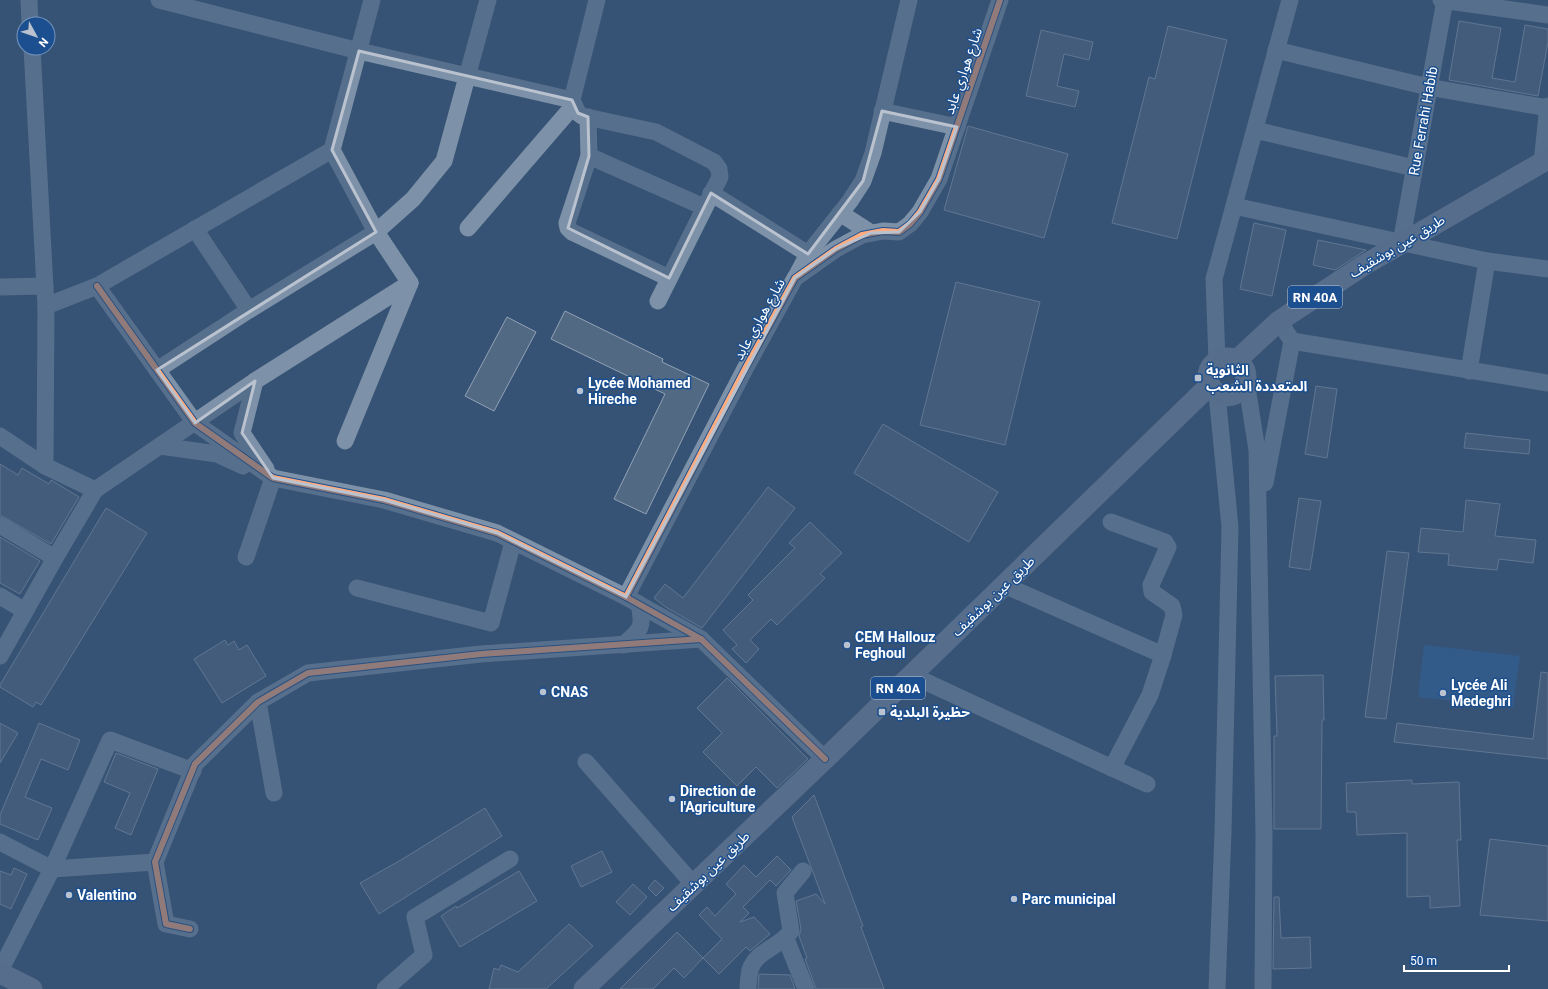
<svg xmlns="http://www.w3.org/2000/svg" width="1548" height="989" font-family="Roboto,'Noto Sans Arabic',sans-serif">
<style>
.green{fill:#2f66a5}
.building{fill:#526984;stroke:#92a2b6}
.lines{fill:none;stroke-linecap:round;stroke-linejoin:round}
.minor{stroke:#7d92a8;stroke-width:17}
.major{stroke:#7d8ea7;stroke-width:21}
.cycleway-casing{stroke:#1b4f8f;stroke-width:8}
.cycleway{stroke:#ffac80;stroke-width:6}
.marked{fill:none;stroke:#b9c2ce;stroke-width:3;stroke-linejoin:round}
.poi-dot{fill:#b9c2ce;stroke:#1b4f8f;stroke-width:1.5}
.labels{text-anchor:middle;stroke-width:3;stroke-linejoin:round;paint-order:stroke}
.shield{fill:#1b4f8f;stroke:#bbcadd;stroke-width:1}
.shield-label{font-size:13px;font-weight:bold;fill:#fff}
.street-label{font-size:14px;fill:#fff;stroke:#1b4f8f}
.poi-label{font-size:14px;font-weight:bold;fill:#fff;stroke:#1b4f8f;text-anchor:start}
</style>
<rect width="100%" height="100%" fill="#365274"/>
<polygon class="green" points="1424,645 1520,656 1513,708 1418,697"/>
<g class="building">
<polygon points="1459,21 1501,28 1492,78 1515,82 1525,25 1548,29 1548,42 1538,96 1449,80"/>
<polygon points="1168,26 1227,40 1177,239 1112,223 1149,77 1155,79"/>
<polygon points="1041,30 1093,42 1089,60 1064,54 1057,86 1079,91 1075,107 1026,96"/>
<polygon points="968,126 1068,154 1044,238 944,210"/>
<polygon points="1254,223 1286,230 1272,296 1240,289"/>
<polygon points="1318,240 1366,250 1335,270 1313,265"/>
<polygon points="956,282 1040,302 1005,445 920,425"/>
<polygon points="565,311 663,359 662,362 709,384 646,514 614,499 665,394 551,339"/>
<polygon points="507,317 536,332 494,411 465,396"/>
<polygon points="1316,386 1337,389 1327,458 1305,454"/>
<polygon points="883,424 998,492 969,542 854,473"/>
<polygon points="1466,433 1530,440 1529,454 1464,448"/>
<polygon points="0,464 18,475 22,468 49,484 51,480 79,497 51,544 0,515"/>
<polygon points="768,487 795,508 702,628 667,608 654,598 665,584 683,598"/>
<polygon points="1299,498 1321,501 1310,570 1289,567"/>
<polygon points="1466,500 1500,504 1495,536 1536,540 1533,563 1499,559 1497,570 1464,567 1448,565 1449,554 1418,552 1421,528 1463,532"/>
<polygon points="106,508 147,533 41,705 36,702 33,707 0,687 0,685"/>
<polygon points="810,522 842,553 820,574 825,578 777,625 771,619 750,640 759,649 746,663 732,649 737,645 723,630 753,600 748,595 795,548 789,543"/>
<polygon points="0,537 40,561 20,594 0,583"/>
<polygon points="1387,551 1409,553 1386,719 1365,717"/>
<polygon points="225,640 228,645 234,641 239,650 247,645 266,676 222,703 194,659"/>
<polygon points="1541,672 1548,673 1548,759 1394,742 1397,723 1533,739"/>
<polygon points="1323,675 1324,720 1322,720 1321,829 1274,829 1274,736 1277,736 1275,676"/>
<polygon points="727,678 808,759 777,788 756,767 737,786 703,752 722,733 697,708"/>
<polygon points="0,723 18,733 0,763"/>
<polygon points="39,723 80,740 68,770 41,759 25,797 52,808 38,840 0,824 0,815"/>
<polygon points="116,753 158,769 131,835 115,828 130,793 104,782"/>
<polygon points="1412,780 1412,784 1459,782 1461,840 1457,840 1460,906 1430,908 1430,896 1407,897 1407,833 1357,835 1356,812 1347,812 1346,783"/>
<polygon points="814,795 863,926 861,927 884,989 816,989 805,959 807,958 799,936 801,929 796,901 816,894 825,904 792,817"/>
<polygon points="485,808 502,836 379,914 360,883 401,860"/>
<polygon points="1490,839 1548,846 1548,921 1480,915"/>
<polygon points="602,851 612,872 581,887 571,866"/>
<polygon points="777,856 791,870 776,886 770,880 743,907 749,913 740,922 754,917 770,934 750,951 746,947 719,974 703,958 722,939 699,915 707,907 715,916 736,894 726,884 744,865 756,877"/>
<polygon points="14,868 27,874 11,909 0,904 0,871 11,875"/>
<polygon points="519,871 537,901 460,947 441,916 456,906 457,908"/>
<polygon points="655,880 664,888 656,896 648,888"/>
<polygon points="633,884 647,897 630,915 616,902"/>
<polygon points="1274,897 1279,897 1281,938 1310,937 1311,968 1273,969"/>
<polygon points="569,924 593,946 546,989 489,989 494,968 499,970 501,965 518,972"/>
<polygon points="677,932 703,958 684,978 674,968 653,989 620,989"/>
<polygon points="759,974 790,975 795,989 758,989"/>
</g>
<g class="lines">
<g class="minor">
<polyline points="29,0 30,24"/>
<polyline points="159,0 359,51 572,100 597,0"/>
<polyline points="372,0 332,150 376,232 410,283"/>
<polyline points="1441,0 1548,15"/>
<polyline points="32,48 46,306 45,466"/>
<polyline points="1276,50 1428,87 1548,108"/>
<polyline points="572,100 578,113 582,116 656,132 714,162 719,169 720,177 658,301"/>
<polyline points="882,111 957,127"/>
<polyline points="588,117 589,156 567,223 568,228 572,232 669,278"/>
<polyline points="1255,130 1414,168"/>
<polyline points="589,156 704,207"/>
<polyline points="1542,163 1548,106"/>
<polyline points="711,193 808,254"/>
<polyline points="1234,206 1487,261 1548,269"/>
<polyline points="840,213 871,233"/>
<polyline points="468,228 574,105"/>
<polyline points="195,229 249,310"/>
<polyline points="1401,243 1445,0"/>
<polyline points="797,275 808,254 850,201 863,181 873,153 909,0"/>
<polyline points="97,286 195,423 273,478 384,500 497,533 626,597 701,639 825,759"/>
<polyline points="0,287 45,286"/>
<polyline points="46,306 97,286 332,150"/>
<polyline points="1279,321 1292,341 1548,383"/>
<polyline points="1217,361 1214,279 1290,0"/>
<polyline points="157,370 249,310 376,232 413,199 444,161 488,0"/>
<polyline points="1469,371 1487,261"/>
<polyline points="255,381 242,433 266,469"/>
<polyline points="1246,381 1257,450 1264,834 1263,989"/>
<polyline points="0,436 45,466 95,490"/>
<polyline points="345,441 410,283"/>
<polyline points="160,446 217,454 243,466"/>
<polyline points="1265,483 1292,341"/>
<polyline points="1111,522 1165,542 1168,547 1151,585 1152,592 1172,606 1174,615 1163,655"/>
<polyline points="0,525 55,558"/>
<polyline points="246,557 273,478"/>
<polyline points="357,588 491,623 513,542"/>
<polyline points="0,596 25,611"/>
<polyline points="626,597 746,367 795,278 836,249 862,235 883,231 899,232 910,224 920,212 939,179 1000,0"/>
<path d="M623,645C641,630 644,628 639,604"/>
<polyline points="0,656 55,558 95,490 255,381 410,283"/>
<polyline points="911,675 1112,768 1150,695 1163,655 1004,585"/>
<polyline points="258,702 274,793"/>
<polyline points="586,762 694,885"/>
<polyline points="1112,768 1147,784"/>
<polyline points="0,842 52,869 110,740 193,771"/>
<polyline points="190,929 166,924 155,862 195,764 258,702 308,673 481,654 701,639"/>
<polyline points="786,939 806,989"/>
<polyline points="0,971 52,869 155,862"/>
<polyline points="385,989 424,955 415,917 510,859"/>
<path d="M748,989C748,983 749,976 750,970C756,950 781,947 791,931L785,893L803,871"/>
<polyline points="1217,989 1223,832 1230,527 1217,394"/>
</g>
<g class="major">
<circle cx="1227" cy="377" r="19"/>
<polyline points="1236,361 1279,321 1364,265 1548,159"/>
<polyline points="0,973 32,989"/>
<polyline points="584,989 825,759 1210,385"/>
</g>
<defs>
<g id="cycleway">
<polyline points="97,286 195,423 273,478 384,500 497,533 626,597 701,639 825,759"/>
<polyline points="626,597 746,367 795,278 836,249 862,235 883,231 899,232 910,224 920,212 939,179 1000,0"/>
<polyline points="190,929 166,924 155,862 195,764 258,702 308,673 481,654 701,639"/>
</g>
</defs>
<use href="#cycleway" class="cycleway-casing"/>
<use href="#cycleway" class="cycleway"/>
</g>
<path d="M0 0H1548V989H0ZM359,51L572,100L578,113L588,117L589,156L568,228L669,278L711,193L808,254L863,181L882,111L957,127L939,179L920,212L899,232L871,233L836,249L795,278L626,597L497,533L384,500L273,478L242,433L255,381L195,423L157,370L376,232L332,150Z" fill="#365274" fill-opacity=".55" fill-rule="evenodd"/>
<path class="marked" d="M359,51L572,100L578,113L588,117L589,156L568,228L669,278L711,193L808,254L863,181L882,111L957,127L939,179L920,212L899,232L871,233L836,249L795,278L626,597L497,533L384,500L273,478L242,433L255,381L195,423L157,370L376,232L332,150Z"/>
<g class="poi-dot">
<rect x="1194" y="374" width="8" height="8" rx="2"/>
<circle cx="580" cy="391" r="4"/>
<circle cx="847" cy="645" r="4"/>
<circle cx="543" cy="692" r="4"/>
<circle cx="1443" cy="693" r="4"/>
<rect x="878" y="708" width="8" height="8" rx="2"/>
<circle cx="672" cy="799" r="4"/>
<circle cx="69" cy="895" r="4"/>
<circle cx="1014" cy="899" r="4"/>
</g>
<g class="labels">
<g class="shield">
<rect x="1288" y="286" width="54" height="22" rx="3"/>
<rect x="871" y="677" width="54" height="22" rx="3"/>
</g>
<g class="shield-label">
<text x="1315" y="302">RN 40A</text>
<text x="898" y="693">RN 40A</text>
</g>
<g class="street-label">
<text transform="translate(963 71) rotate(-71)" y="5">شارع هواري عابد</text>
<text transform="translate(1423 121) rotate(-80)" y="5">Rue Ferrahi Habib</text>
<text transform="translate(1397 246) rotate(-31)" y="5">طريق عين بوشقيف</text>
<text transform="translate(759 319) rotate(-61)" y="5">شارع هواري عابد</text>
<text transform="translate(993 596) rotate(-44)" y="5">طريق عين بوشقيف</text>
<text transform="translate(708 871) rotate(-44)" y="5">طريق عين بوشقيف</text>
</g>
<g class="poi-label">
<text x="1206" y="375">الثانوية<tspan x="1206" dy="16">المتعددة الشعب</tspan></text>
<text x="588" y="388">Lycée Mohamed<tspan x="588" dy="16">Hireche</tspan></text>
<text x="855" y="642">CEM Hallouz<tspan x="855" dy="16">Feghoul</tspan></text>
<text x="1451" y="690">Lycée Ali<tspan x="1451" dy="16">Medeghri</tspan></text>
<text x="551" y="697">CNAS</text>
<text x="890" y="717">حظيرة البلدية</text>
<text x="680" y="796">Direction de<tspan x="680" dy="16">l'Agriculture</tspan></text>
<text x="77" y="900">Valentino</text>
<text x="1022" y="904">Parc municipal</text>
</g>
</g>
<g transform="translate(36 36) rotate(130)"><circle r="19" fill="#1b4f8f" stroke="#7695bc"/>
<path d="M0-3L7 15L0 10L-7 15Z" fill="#b9c2ce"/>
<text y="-6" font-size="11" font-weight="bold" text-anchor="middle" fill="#ffffff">N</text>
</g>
<path d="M1404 965v6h105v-6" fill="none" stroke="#ffffff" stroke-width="2"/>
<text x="1410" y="965" font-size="12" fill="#ffffff" stroke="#1b4f8f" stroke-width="3" paint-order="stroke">50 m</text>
</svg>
